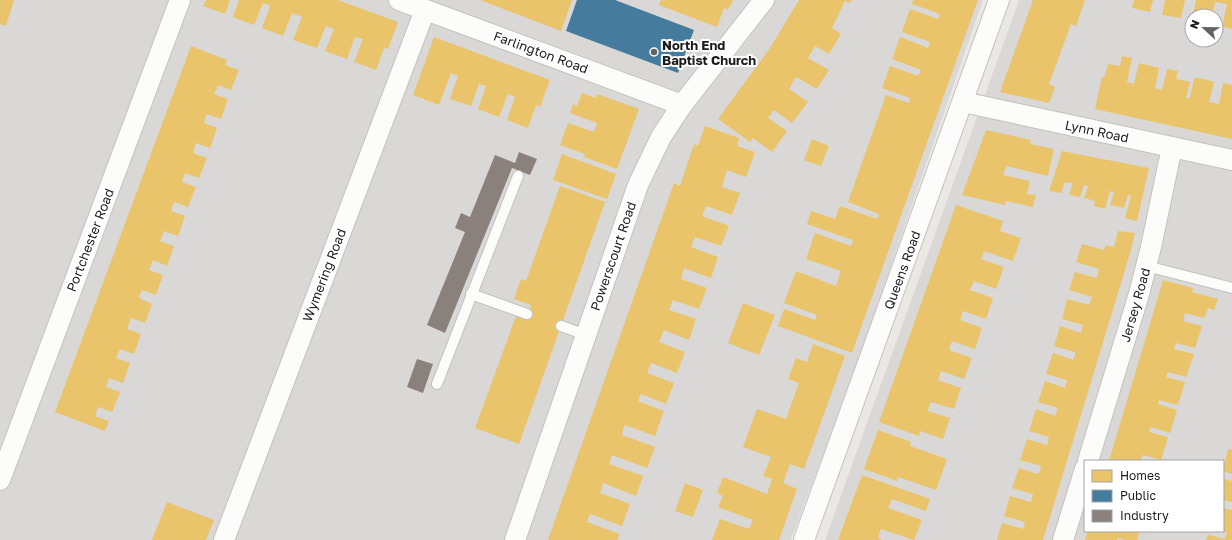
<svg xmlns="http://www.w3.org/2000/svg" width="1232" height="540" font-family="'Golos Text',sans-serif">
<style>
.residential{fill:#dad8d6;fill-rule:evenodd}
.homes{fill:#e9c46a}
.public{fill:#457b9d}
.industry{fill:#8a817c}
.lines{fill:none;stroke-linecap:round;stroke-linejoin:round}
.service-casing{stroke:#c3c2c0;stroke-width:12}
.minor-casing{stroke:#c3c2c0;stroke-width:22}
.service{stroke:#fcfcfb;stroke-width:10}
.minor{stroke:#fcfcfb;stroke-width:20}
.poi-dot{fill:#646362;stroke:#fff;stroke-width:1.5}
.labels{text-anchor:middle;stroke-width:4;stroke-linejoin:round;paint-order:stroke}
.poi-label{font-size:13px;font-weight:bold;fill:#1c1c1c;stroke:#fff;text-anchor:start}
.street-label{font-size:13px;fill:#1c1c1c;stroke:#fff}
</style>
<rect width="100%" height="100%" fill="#ebe8e4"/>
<g class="residential">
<polygon points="0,0 983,0 857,364 791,540 0,540"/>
<path d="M1019,0H1232V540H825ZM1192,16H1216V40H1192ZM1085,461H1223V531H1085Z"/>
</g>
<g class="homes">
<polygon points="0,0 14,0 6,26 0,24"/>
<polygon points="206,0 230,0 225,14 203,6"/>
<polygon points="239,0 338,0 398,22 388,49 384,48 376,70 354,62 363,39 355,37 347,59 325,51 334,29 326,26 317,48 293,40 302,17 292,13 283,36 262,28 270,6 266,4 263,3 254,25 233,17"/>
<polygon points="480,0 572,0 561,31"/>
<polygon points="661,0 733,0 728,10 724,8 717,27 659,5"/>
<polygon points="799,0 852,0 850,3 845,1 832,28 841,34 829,54 815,46 808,58 829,70 817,89 796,77 789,89 808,102 792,123 774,110 768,118 787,131 772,152 753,138 750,142 718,119 770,48"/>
<polygon points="913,0 978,0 852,353 778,326 784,309 815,320 817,315 784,303 796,271 836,286 841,271 806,259 815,233 851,246 853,240 807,224 811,211 835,219 840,206 877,219 879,214 848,202 886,95 909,103 910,98 882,88 890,66 918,76 921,70 892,59 900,37 928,48 930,42 902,32 910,9 938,19 940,14 912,4"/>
<polygon points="1033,0 1085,0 1076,26 1071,24 1049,84 1055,87 1049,103 1000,92"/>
<polygon points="1134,0 1153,0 1150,12 1132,8"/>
<polygon points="1165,0 1185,0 1181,18 1162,15"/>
<polygon points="1196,0 1232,0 1232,29 1222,27 1227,4 1215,2 1212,16 1193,16"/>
<polygon points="434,37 550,80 540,107 536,105 528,128 507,120 515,97 508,94 499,117 478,109 486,86 479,84 471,106 450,99 458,76 451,73 439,105 413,95"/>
<polygon points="191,46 227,60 225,65 239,70 231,90 218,85 216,90 214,94 228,99 221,119 207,114 205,119 204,123 217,128 210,148 196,143 193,153 207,158 199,178 185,173 182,182 196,187 188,207 174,202 171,211 185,216 178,236 164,231 160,241 174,246 167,266 153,260 149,270 163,275 156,295 142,290 140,294 139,298 152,304 145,323 131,318 127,329 141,334 134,354 120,349 116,358 130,363 123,383 109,378 106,387 120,392 112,412 98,407 95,416 109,421 105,431 55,412"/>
<polygon points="1122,56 1132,58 1127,82 1134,84 1139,63 1159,68 1155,88 1158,89 1162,90 1167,69 1178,71 1176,79 1190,82 1186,98 1190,98 1194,78 1204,79 1214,82 1209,102 1219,104 1223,83 1232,85 1232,139 1095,109 1102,77 1104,78 1108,64 1120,66"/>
<polygon points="582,93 596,98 597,94 639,109 617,169 584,157 585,154 560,145 568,123 594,132 597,123 570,113 573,104 577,106"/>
<polygon points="705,126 739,138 737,146 755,152 746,177 727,170 724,180 722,187 740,193 732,215 706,206 702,216 729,226 721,246 695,237 691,247 718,257 711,278 684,268 681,279 707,288 699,309 673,300 669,310 696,319 689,340 664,330 659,342 685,352 677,373 651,363 647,373 674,383 666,404 641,394 638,401 664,411 655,436 625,425 623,430 622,435 655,447 647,468 612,455 609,464 643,476 636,496 603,483 600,493 630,504 622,526 590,514 587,522 620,534 617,540 548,540 674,183 680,186 694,144 698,146"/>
<polygon points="986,130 1031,140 1030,144 1054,149 1048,176 1006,166 1003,175 1030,181 1027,194 1036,195 1033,207 1006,201 1005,205 962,195"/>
<polygon points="812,139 829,146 821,166 804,160"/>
<polygon points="1062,151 1149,168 1137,221 1125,218 1131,196 1128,195 1124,208 1110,205 1114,192 1110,191 1105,209 1094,206 1095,201 1084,198 1088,186 1084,185 1080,197 1069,195 1073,183 1069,183 1065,182 1061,193 1049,191"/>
<polygon points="562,154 616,174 607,199 553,180"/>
<polygon points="560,186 605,202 519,444 475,428 516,316 526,320 531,305 514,299 521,279 526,281"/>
<polygon points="956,205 1003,221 1000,231 1021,238 1013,261 984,251 983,255 981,259 1004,267 996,289 974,281 970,290 993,298 986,319 963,311 960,320 982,328 975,349 952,341 950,346 949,350 972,358 964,379 941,371 938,380 961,388 954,409 931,402 929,406 928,411 950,418 943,439 920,431 919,436 879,422"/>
<polygon points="1118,231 1135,233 1131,250 1043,540 997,540 1002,523 1023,529 1025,522 1004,516 1010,496 1031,502 1033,494 1012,488 1019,468 1038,474 1040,470 1041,466 1020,460 1027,439 1047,445 1049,437 1029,431 1036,409 1055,416 1058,408 1038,402 1045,381 1065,388 1067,380 1046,374 1053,353 1073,360 1075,356 1075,352 1054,346 1060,326 1081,333 1083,325 1062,319 1067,299 1089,305 1092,297 1069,290 1075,272 1097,278 1099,269 1076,262 1082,244 1104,250 1106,245 1114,247"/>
<polygon points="1163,280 1193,288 1192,292 1218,299 1214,310 1208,308 1204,318 1185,313 1183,321 1202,326 1195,348 1176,343 1174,349 1194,354 1186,377 1168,372 1167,374 1166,377 1185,382 1178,405 1159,400 1158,404 1177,410 1170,433 1151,427 1149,432 1168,437 1161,460 1143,455 1141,459 1145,461 1109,461"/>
<polygon points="743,303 775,315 759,355 728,343"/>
<polygon points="813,344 845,356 804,469 790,464 783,483 797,489 779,540 712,540 720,519 749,529 753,520 718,507 723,496 717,493 723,477 767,494 772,479 763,476 771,457 743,447 757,409 786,419 799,383 788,379 796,358 807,362"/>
<polygon points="878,430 911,442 910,446 947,459 936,490 898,477 897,481 864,469"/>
<polygon points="1228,449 1232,450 1232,474 1223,471"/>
<polygon points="862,475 930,499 926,511 892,499 890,504 888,508 922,520 914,540 881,529 878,538 882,540 838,540"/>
<polygon points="1223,479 1232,481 1232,502 1223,500"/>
<polygon points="685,483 703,490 693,517 675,511"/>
<polygon points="167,502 214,520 206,540 152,540"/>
<polygon points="1223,508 1232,510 1232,540 1206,540 1208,535 1225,539 1227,532 1223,531"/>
<polygon points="1088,531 1140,531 1137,540 1125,540 1118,538 1117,540 1085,540"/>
</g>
<polygon class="public" points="577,0 615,0 694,30 678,73 566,31"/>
<g class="industry">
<polygon points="519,152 537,159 530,175 512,168 445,333 427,325 465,232 455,228 461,213 470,217 495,155 515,163"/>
<polygon points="417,359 433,364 423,393 407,387"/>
</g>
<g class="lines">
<defs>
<g id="service">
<polyline points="1146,266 1232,288"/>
<polyline points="471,294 527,314"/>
<polyline points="561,326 586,335"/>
<polyline points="437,384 518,176"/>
</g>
<g id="minor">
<polyline points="399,0 682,105"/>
<polyline points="963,102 1232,160"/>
<polyline points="1088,461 1139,294 1151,247 1172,147"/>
<polyline points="0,480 180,0"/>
<polyline points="224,540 425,10"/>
<polyline points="515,540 638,185 661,137 682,105 764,0"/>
<polyline points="804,540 999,0"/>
<polyline points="1063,540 1085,469"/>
</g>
</defs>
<use href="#service" class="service-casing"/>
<use href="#minor" class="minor-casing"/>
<use href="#service" class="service"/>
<use href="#minor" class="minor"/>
</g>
<circle class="poi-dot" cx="654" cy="52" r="4"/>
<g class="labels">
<g class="poi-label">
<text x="662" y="50">North End<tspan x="662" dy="15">Baptist Church</tspan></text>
</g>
<g class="street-label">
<text transform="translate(541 52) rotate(20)" y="5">Farlington Road</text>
<text transform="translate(1097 131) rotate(12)" y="5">Lynn Road</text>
<text transform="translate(90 240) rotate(-69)" y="5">Portchester Road</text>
<text transform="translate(613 256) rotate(-71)" y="5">Powerscourt Road</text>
<text transform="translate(902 270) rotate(-70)" y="5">Queens Road</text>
<text transform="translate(324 275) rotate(-69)" y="5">Wymering Road</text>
<text transform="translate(1135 305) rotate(-74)" y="5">Jersey Road</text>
</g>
</g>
<rect x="1084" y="460" width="140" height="72" fill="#ffffff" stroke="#a4a4a4"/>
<rect x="1092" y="470" width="20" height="12" fill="#e9c46a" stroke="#a4a4a4"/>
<text x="1120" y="480" font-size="12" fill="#1c1c1c">Homes</text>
<rect x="1092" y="490" width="20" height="12" fill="#457b9d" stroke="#a4a4a4"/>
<text x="1120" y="500" font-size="12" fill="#1c1c1c">Public</text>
<rect x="1092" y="510" width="20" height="12" fill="#8a817c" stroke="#a4a4a4"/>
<text x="1120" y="520" font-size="12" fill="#1c1c1c">Industry</text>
<g transform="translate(1204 28) rotate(292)"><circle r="19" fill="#ffffff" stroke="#a4a4a4"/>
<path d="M0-3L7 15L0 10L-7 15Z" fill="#646362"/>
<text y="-6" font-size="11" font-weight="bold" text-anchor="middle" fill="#1c1c1c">N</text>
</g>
</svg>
